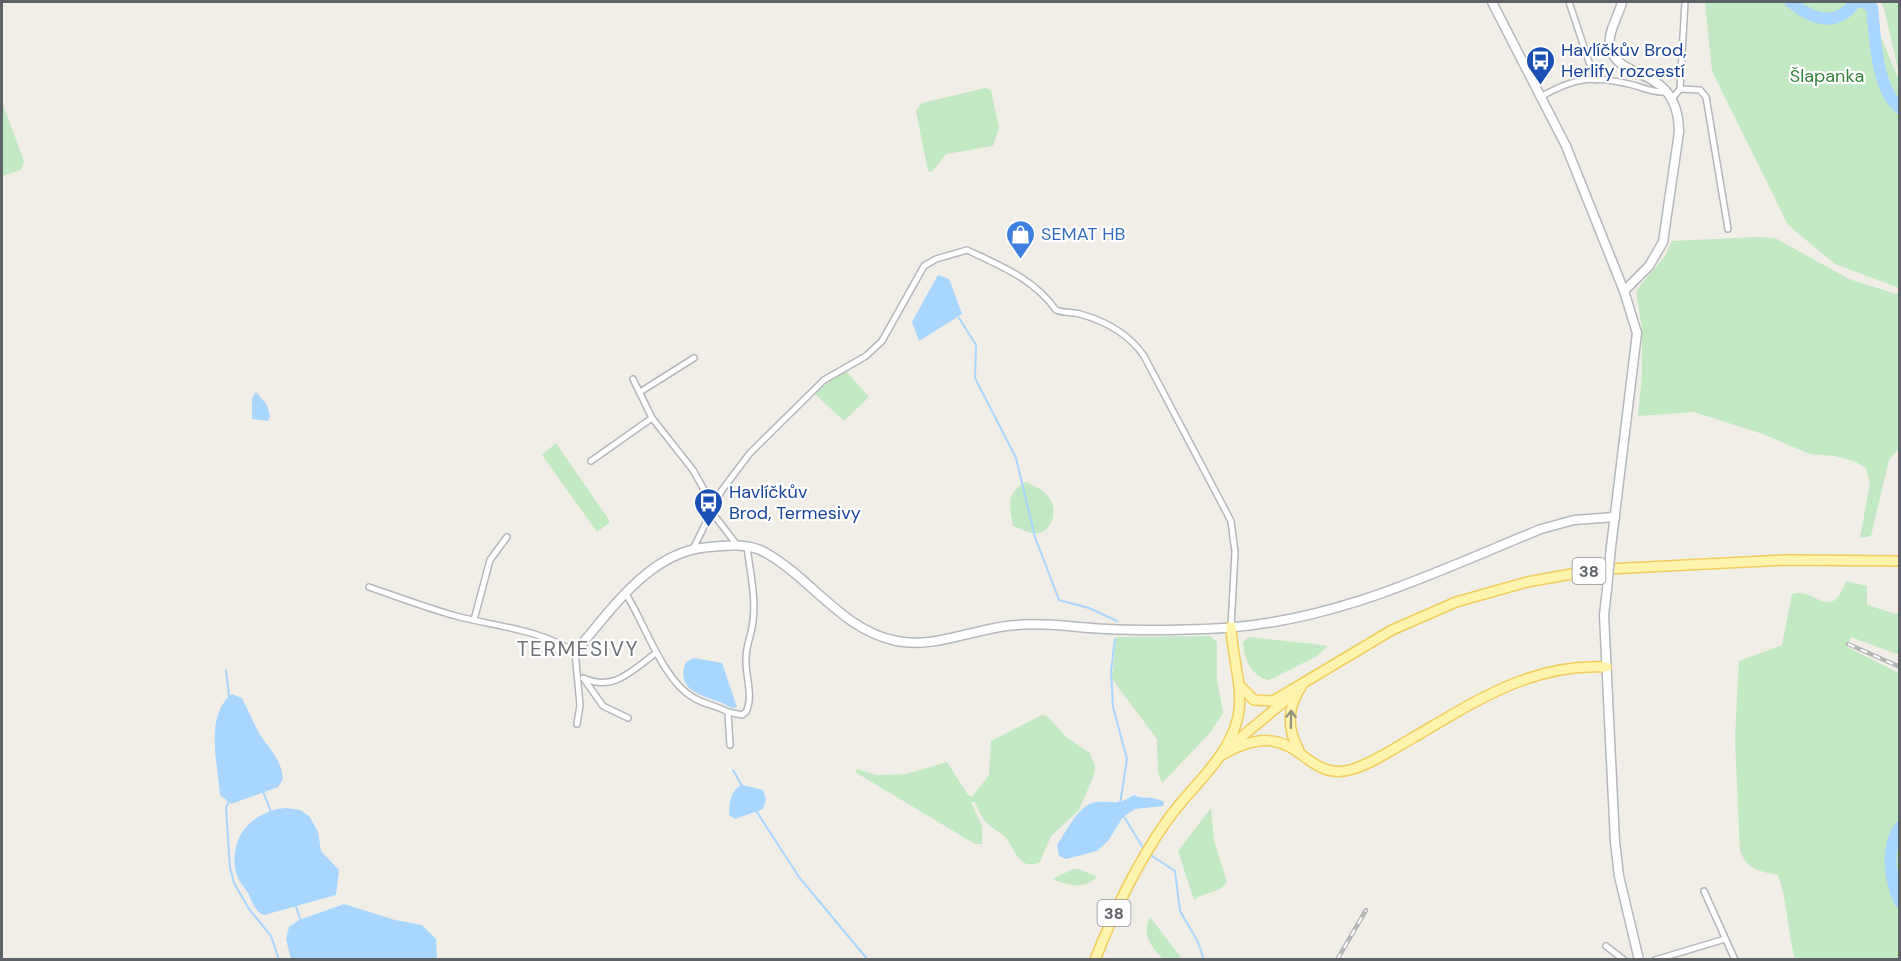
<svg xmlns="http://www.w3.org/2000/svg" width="1901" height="961" font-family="'DM Sans',sans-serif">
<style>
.green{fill:#c3e8c4}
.water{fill:#a8d6ff}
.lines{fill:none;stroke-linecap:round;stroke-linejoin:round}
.stream{stroke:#a8d6ff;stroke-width:2}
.river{stroke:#a8d6ff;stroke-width:12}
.street-casing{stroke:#b4b7bb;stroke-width:8}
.secondary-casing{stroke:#b5b9be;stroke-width:11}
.primary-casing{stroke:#f2cd5d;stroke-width:12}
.street{stroke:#fff;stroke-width:5}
.secondary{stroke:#fff;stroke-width:8}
.primary{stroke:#fff4ad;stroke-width:9}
.rail-casing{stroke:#b5b6b7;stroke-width:4.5}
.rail{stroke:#fff;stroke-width:2;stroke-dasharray:7;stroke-linecap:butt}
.secondary-bridge-casing{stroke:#b5b9be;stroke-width:11;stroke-linecap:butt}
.secondary-bridge{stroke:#fff;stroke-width:8}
.oneway{stroke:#969580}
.labels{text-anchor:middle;stroke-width:4.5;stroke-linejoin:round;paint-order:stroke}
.shield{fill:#fff;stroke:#8e9195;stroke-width:1.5}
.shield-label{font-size:16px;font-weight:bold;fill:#5e6267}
.transit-label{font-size:18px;fill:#164399;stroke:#fff;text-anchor:start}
.park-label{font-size:18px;fill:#33813a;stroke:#fff}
.shop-label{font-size:18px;fill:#366cbe;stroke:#fff;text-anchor:start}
.quarter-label{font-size:21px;letter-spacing:1.5px;fill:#6f7479;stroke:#fff}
</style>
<rect width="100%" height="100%" fill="#f0eee7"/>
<g class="green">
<polygon points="1705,2 1866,2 1899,80 1899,288 1835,264 1788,225 1712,71"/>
<polygon points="1881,2 1898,2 1899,74 1884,8"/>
<polygon points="985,88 991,90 999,128 993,146 946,154 932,172 928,171 916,111 922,103"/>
<polygon points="2,102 24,161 21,170 2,176"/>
<polygon points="1757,237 1775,238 1849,279 1899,295 1899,448 1889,460 1871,536 1860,538 1870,483 1866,468 1854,461 1834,456 1810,454 1763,434 1694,412 1638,416 1642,374 1642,328 1636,292 1639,287 1665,256 1672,241"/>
<polygon points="845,370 869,397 844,421 814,393"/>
<polygon points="556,443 609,520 609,523 597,532 542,455"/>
<path d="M1026,482C1034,486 1042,489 1047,495C1060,507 1053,537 1032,533C1026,532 1019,528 1013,526C1010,506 1005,492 1026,482Z"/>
<path d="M1846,581L1867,586V605L1899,615V655L1851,637L1847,647L1899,673V816L1888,845L1899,838V959H1795C1787,931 1788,902 1778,875C1759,871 1748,870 1740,851L1735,739L1739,661L1782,645L1792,594C1816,586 1830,625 1846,581Z"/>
<polygon points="1210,636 1217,642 1217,679 1223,713 1210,733 1162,783 1158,773 1157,739 1112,679 1116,637"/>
<path d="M1249,637L1322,645L1328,646L1317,656L1269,680C1251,677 1244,658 1243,642Z"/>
<path d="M1042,715L1047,716L1066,737L1090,753L1095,767L1094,775L1079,810L1051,836L1040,862C1020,872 1015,850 1006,838C1002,833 995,830 990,826C983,820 979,811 975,802H971L982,826V844H975L855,772L857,769L876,775L906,774L947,762L968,795L972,797L989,775L991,741Z"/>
<path d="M1211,808L1214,840L1227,882C1218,895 1205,891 1194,900L1178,851Z"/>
<path d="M1073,869H1079L1097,877C1085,890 1065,885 1053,879Z"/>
<path d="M1150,917L1182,959H1163C1151,947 1141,934 1150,917Z"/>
</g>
<g class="water">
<polygon points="938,275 949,279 962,314 919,341 912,322"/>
<polygon points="256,392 267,405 270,416 268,421 252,419 252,398"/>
<path d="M694,658L722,663L737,707L732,708C715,696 672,696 686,662Z"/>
<path d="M232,694L242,698C248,710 253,722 259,733C270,750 281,758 283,779L278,787L231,804L220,795C218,764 204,716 232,694Z"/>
<path d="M742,785L763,790L766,799L763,809L735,819L729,815C730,802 729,792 742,785Z"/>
<path d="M1134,795C1142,800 1153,795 1164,802L1163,806L1135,809L1123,817L1108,841L1097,851L1066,859L1059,856L1057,845C1066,832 1079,804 1096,802C1114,801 1117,806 1134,795Z"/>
<path d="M286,808L300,810L309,816L318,832L321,851L339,870L336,895L264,915C255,912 252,901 248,893C244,887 238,880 236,873C228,837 252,811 286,808Z"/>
<polygon points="344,904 395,920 422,925 436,939 437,959 291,959 286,939 289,927 299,920"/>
</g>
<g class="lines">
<g class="stream">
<polyline points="959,318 976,345 975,378 1016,458 1035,537 1059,600 1089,608 1117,621"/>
<polyline points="1115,639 1111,671 1113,707 1127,759 1120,804"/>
<polyline points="226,670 229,696"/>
<polyline points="733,770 742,786"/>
<polyline points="262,789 271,812"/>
<polyline points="229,801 226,808 230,868 234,883 249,909 271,936 279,960"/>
<polyline points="755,809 799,877 868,960"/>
<polyline points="1123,815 1145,851"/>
<polyline points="1149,854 1175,871 1180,911 1198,942 1204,960"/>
<polyline points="295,904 301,921"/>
</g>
<g class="river">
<path d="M1791,2C1812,20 1837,28 1855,2H1864L1872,7C1875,34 1876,90 1900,108"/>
<path d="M1900,827C1885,848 1890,880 1900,902"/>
</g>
<defs>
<g id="street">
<polyline points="1569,2 1595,80"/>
<polyline points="1680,89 1700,90 1706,97 1728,229"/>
<path d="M1542,96C1576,77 1594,75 1633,85C1644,88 1654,93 1666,92"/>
<polyline points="1672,99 1680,89 1685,2"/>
<polyline points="633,379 652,418 693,470 713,506"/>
<polyline points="640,392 694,358"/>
<polyline points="591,461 652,418"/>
<polyline points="711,511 737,545"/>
<path d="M693,549L722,490L750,453L824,380L866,356L882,341L924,266L936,259L967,250C1001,266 1034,279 1056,310C1064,313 1072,312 1080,314C1105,321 1129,334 1144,356L1231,521L1235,552L1231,627"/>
<path d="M369,587C398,597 427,608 456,616C498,627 538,629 575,652L580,705L577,724"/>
<path d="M626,594C645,624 663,681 694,698C704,704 717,706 728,712L730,745"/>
<polyline points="474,620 490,560 507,537"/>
<path d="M583,678C614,692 631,671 656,653"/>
<polyline points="584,679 603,706 628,718"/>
<path d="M728,712L742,715L746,712C754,695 745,676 746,658C746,645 752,634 753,621C756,597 750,571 747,547"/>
<polyline points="1704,891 1735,960"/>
<polyline points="1606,946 1624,960"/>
<polyline points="1655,960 1725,939"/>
</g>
<g id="secondary">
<polyline points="1492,2 1566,146 1624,291 1637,333 1611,547"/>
<path d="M1622,2C1619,15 1607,33 1610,47C1618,83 1678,63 1679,132L1663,242L1649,266L1624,291"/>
<polyline points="1607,589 1604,615 1615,842 1619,876 1639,960"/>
<path d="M575,652C611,611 649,551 709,547C726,545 750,543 766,553C811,578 843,631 897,641C936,649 978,627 1017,625C1046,622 1078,628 1107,629C1145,631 1186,630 1224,628C1340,620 1435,572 1541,529L1574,520L1615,517"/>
</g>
<g id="primary">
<polyline points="1240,686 1254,700 1273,701 1392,630 1456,602 1527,582 1594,570 1627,568 1787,560 1900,561"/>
<polyline points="1233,744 1287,699"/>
<path d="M1299,750C1287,730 1287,707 1301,687"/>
<path d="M1220,756C1300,709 1300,786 1353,769C1373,763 1392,750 1409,740C1473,703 1530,663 1606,667"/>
<path d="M1095,960C1114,911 1136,865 1166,822C1190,787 1228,760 1238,717C1244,688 1232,657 1231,627"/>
</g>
</defs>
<use href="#street" class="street-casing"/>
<use href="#secondary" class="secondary-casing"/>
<use href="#primary" class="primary-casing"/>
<use href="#street" class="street"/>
<use href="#secondary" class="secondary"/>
<use href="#primary" class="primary"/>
<defs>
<g id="rail">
<polyline points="1848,644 1900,667"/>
<polyline points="1337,960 1366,910"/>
</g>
</defs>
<use href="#rail" class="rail-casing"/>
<use href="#rail" class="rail"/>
<defs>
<polyline id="secondary-bridge" points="1607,589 1611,547"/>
</defs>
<use href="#secondary-bridge" class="secondary-bridge-casing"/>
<use href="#secondary-bridge" class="secondary-bridge"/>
</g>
<defs><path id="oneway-shaft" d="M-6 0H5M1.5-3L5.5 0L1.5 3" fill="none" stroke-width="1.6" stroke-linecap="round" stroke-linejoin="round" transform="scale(1.5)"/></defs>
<use class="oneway" href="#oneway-shaft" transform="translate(1291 719) rotate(-89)"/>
<defs>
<symbol id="bus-pin" viewBox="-11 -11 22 30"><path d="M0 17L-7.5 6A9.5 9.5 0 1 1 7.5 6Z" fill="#1a4fb4" stroke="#fff"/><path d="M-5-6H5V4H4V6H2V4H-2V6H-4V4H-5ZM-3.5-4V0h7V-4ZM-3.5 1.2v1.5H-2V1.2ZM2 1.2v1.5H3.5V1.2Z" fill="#fff"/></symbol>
<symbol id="shop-pin" viewBox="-11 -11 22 30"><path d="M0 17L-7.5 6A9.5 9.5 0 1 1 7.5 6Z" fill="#3f7fe0" stroke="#fff"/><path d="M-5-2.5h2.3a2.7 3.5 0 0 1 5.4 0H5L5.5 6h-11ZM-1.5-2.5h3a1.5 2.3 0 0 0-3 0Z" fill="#fff"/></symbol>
</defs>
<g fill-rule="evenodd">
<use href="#bus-pin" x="1524" y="44" width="33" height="45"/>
<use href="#shop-pin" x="1004" y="218" width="33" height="45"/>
<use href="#bus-pin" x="692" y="486" width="33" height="45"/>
</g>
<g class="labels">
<g class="shield">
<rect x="1572.5" y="558" width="33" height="26" rx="4.5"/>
<rect x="1097.5" y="900" width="33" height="26" rx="4.5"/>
</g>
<g class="shield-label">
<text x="1589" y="577">38</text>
<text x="1114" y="919">38</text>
</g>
<g class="transit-label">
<text x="1561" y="56">Havlíčkův Brod,<tspan x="1561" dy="21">Herlify rozcestí</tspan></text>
<text x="729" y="498">Havlíčkův<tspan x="729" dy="21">Brod, Termesivy</tspan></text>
</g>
<g class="park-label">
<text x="1827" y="82">Šlapanka</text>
</g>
<g class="shop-label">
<text x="1041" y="240">SEMAT HB</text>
</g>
<g class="quarter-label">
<text x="578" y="656">TERMESIVY</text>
</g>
</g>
<rect width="1901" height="961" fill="none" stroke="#5e6267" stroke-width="6"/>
</svg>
